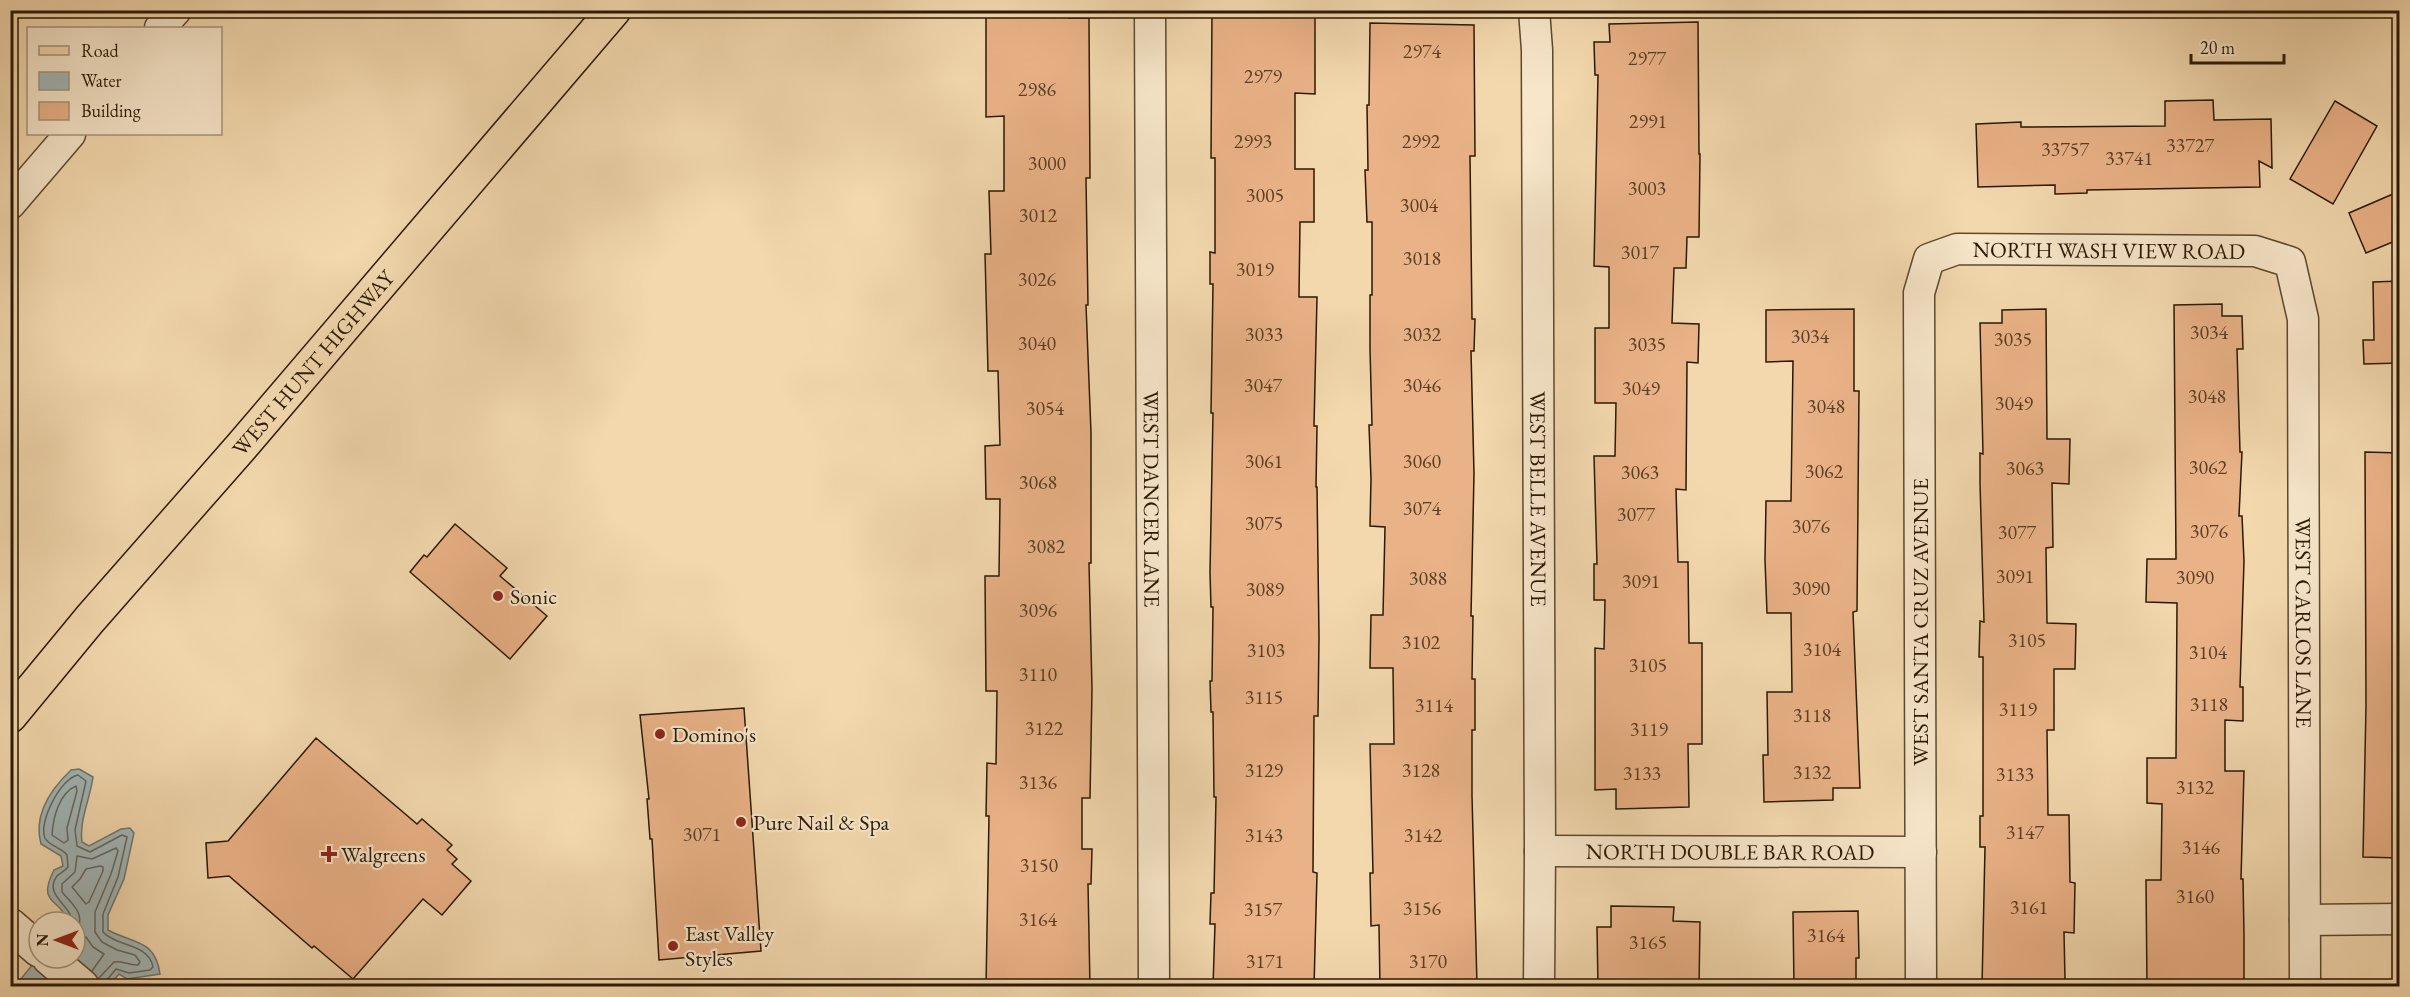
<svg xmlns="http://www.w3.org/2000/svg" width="2410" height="997" font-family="'EB Garamond',serif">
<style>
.water{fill:#a1b6b7;stroke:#71776f;stroke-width:1.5}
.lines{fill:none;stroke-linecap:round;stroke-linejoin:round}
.shore{stroke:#66685d;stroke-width:1.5}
.building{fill:#eab287;stroke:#2a1903;stroke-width:1.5}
.minor-casing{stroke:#5c492e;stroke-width:33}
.tertiary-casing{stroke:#5c492e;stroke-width:36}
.primary-casing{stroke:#2a1903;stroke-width:36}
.minor{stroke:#f7e6ca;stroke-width:30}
.tertiary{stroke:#f7e6ca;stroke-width:33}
.primary{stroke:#f3d8ae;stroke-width:33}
.poi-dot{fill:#8f2418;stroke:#f7e6ca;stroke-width:2}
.labels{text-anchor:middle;stroke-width:4.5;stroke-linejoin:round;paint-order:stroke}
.number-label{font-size:20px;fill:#5a3f24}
.street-label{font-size:22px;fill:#2a1903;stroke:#f7e6ca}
.poi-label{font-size:22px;fill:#2a1903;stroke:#f7e6ca;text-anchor:start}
</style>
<rect width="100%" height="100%" fill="#f3d8ae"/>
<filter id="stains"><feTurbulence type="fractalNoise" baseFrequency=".00333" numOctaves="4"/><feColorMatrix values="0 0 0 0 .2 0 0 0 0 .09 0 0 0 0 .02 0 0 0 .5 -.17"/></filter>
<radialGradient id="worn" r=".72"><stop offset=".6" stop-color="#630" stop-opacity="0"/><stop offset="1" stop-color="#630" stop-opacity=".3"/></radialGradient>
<path class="water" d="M79,769L93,777C90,799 79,821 82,842L89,846L121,829L130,828L134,833L124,879L108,915V930C134,944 155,939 160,974L127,979L119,974L109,986H15L39,957L75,958V922H66C64,898 35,907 54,870L63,866L61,856L41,844C33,815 51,789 71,770Z"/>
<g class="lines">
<g class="shore">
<path d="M76,786L77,791L67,828L68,840L64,843L52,835C53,818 59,793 76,786Z"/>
<polygon points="100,866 103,867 103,871 89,902 86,904 72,887 80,879 86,869"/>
<path d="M73,922C71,905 43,895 57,876C60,873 65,871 68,867L67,855C62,848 49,846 45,838C38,822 61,778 78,775L86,781L75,830L77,846L90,852L122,835L127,837L118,877L103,914V932C116,947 149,943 153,967L150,970L129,973L116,969L106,981L105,986"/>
<path d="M75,932C88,916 72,904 62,892V884L75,872L77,856L92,859L116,848L118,851L111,874L95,912V932L102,942L117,950L135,955L140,962L138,965C129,966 123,960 114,962L98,979"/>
<polyline points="75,942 86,937 93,947 104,954 92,971"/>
</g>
</g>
<g class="building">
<polygon points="986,10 1069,10 1069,18 1089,18 1090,178 1086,178 1088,305 1086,305 1091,433 1091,563 1089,563 1092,689 1090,798 1082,798 1082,849 1092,849 1091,884 1088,884 1090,987 986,987 989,816 986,816 987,763 996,764 997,691 986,691 985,576 999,576 1000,499 986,499 985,446 1000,445 998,371 988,371 985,254 991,254 989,191 1004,191 1004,116 986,117"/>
<polygon points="1212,10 1315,10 1315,94 1295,93 1295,169 1314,169 1314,222 1300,222 1299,297 1317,297 1314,426 1317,426 1316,487 1317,487 1319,637 1318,716 1314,716 1313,872 1317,873 1314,987 1213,987 1215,924 1210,924 1211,893 1214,893 1216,797 1214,797 1213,712 1211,712 1210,681 1212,681 1213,607 1211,607 1210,573 1213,413 1211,413 1213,284 1210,284 1210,252 1215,253 1215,158 1211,158"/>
<polygon points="1698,22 1699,154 1700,154 1699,237 1687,237 1686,268 1674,268 1672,323 1699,324 1698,363 1687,362 1686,490 1676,489 1678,562 1688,562 1689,643 1702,643 1702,744 1688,744 1689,807 1616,809 1616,789 1595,790 1595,648 1604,649 1605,600 1594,600 1594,564 1597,564 1594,456 1615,456 1616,403 1595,403 1595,328 1609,328 1609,267 1594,266 1598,75 1595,75 1594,42 1610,42 1609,24"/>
<polygon points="1370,23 1474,25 1475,156 1470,156 1472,319 1475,319 1474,351 1471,351 1474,474 1471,616 1473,616 1472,679 1475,679 1475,730 1472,730 1472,796 1477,985 1380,987 1379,925 1371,926 1370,873 1373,873 1370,744 1394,744 1393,668 1370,668 1371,615 1383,615 1385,527 1370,526 1371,479 1369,425 1372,425 1370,349 1370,295 1372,295 1372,222 1367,222 1365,170 1368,170 1367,105 1369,105"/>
<polygon points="2213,100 2214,120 2271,119 2272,168 2259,161 2260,187 2087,190 2087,193 2055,194 2055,185 1978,187 1976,124 2021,122 2021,127 2165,126 2165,101"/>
<polygon points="2335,101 2377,126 2333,204 2290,179"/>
<polygon points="2400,191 2400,239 2366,253 2349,213"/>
<polygon points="2400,281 2400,363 2364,364 2363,340 2374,340 2373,282"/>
<polygon points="2222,304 2222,316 2242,316 2243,349 2237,349 2240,452 2242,452 2239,516 2242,516 2244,561 2240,687 2243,687 2243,721 2225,720 2225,771 2244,771 2241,879 2243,879 2244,935 2244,982 2217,982 2217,987 2147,987 2146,880 2161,880 2162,804 2147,803 2147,758 2176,758 2177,603 2146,602 2147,559 2176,559 2174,305"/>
<polygon points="1854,309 1854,391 1859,391 1857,611 1853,612 1860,788 1833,788 1833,800 1764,802 1763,755 1768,755 1767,692 1792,692 1791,613 1767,613 1765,560 1766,501 1791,501 1793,361 1766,362 1766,310"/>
<polygon points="2046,309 2047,439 2070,439 2069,484 2052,483 2053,547 2046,548 2047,623 2076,624 2075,669 2054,669 2054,730 2047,730 2048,815 2069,815 2070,882 2075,883 2074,933 2064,932 2065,980 2049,981 2049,987 1982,987 1985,847 1980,847 1980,816 1983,816 1983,657 1979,657 1980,621 1984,622 1980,483 1980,453 1983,454 1980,323 2002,323 2002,310"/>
<polygon points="2365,452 2400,453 2400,858 2363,857 2366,705"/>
<polygon points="455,524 507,568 500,576 547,616 510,659 410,572 424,555 427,557"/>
<polygon points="744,708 761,951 659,960 652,839 650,839 647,799 649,799 640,715"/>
<polygon points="316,738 417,824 422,819 452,845 447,850 457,859 452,864 471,881 442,915 423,899 353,979 314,946 312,948 229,876 208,878 206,843 228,841"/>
<polygon points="1611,906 1674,907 1673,921 1700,922 1699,987 1598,987 1597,927 1611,927"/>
<polygon points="1858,911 1859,958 1856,958 1856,987 1794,987 1793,912"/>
</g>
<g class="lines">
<defs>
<g id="minor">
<path id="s1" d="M1150,10L1154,986"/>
<path id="s2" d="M1534,10L1537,50L1540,851L1539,986"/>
<polyline points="160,28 176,10"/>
<polyline points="10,204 70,134"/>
<path id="s3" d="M1540,851L1921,852"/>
<polyline points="2305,920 2400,919"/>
<path id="s4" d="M1921,986L1919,293L1929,259L1957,249L2255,251L2290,262L2303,319L2305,986"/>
</g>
<g id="tertiary">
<polyline points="10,925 39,950"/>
<polyline points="49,958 82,986"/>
</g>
<g id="primary">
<path id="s5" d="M10,716L90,619L241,447L614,10"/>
</g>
</defs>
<use href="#minor" class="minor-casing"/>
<use href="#tertiary" class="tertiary-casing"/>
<use href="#primary" class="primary-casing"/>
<use href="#minor" class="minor"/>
<use href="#tertiary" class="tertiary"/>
<use href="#primary" class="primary"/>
</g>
<g class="poi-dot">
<circle cx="498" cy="596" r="6"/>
<circle cx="660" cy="734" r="6"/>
<circle cx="741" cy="822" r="6"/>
<path d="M326 845h6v6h6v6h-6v6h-6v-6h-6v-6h6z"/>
<circle cx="673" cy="946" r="6"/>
</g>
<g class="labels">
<g class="number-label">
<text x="1422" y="58">2974</text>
<text x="1647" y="65">2977</text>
<text x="1263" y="83">2979</text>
<text x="1037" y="96">2986</text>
<text x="1648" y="128">2991</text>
<text x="1253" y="148">2993</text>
<text x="1421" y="148">2992</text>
<text x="2190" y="152">33727</text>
<text x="2065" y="156">33757</text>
<text x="2129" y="165">33741</text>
<text x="1047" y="170">3000</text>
<text x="1647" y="195">3003</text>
<text x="1265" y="202">3005</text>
<text x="1419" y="212">3004</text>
<text x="1038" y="222">3012</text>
<text x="1640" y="259">3017</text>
<text x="1422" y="265">3018</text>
<text x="1255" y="276">3019</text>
<text x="1037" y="286">3026</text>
<text x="2209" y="339">3034</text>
<text x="1264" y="341">3033</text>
<text x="1422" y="341">3032</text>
<text x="1810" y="343">3034</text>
<text x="2013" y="346">3035</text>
<text x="1037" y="350">3040</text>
<text x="1647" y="351">3035</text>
<text x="1263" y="392">3047</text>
<text x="1422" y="392">3046</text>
<text x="1641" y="395">3049</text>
<text x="2207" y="403">3048</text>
<text x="2014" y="410">3049</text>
<text x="1826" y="413">3048</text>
<text x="1045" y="415">3054</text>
<text x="1264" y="468">3061</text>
<text x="1422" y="468">3060</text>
<text x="2208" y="474">3062</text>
<text x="2025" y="475">3063</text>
<text x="1824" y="478">3062</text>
<text x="1640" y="479">3063</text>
<text x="1038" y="489">3068</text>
<text x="1422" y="515">3074</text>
<text x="1636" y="521">3077</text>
<text x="1264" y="530">3075</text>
<text x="1811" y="533">3076</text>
<text x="2209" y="538">3076</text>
<text x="2017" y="539">3077</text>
<text x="1046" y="553">3082</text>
<text x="2015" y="583">3091</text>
<text x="2195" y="584">3090</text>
<text x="1428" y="585">3088</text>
<text x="1641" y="588">3091</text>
<text x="1811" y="595">3090</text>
<text x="1265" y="596">3089</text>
<text x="1038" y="617">3096</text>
<text x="2027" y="647">3105</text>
<text x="1421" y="649">3102</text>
<text x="1822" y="656">3104</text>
<text x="1266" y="657">3103</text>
<text x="2208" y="659">3104</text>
<text x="1648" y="672">3105</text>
<text x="1038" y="681">3110</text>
<text x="1264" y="704">3115</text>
<text x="2209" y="711">3118</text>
<text x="1434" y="712">3114</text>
<text x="2018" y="716">3119</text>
<text x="1812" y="722">3118</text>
<text x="1044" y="735">3122</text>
<text x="1649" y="736">3119</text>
<text x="1264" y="777">3129</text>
<text x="1421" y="777">3128</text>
<text x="1812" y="779">3132</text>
<text x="1642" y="780">3133</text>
<text x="2015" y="781">3133</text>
<text x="1038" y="789">3136</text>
<text x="2195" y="794">3132</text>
<text x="2025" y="839">3147</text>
<text x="702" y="841">3071</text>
<text x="1264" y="842">3143</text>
<text x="1423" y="842">3142</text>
<text x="2201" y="854">3146</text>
<text x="1039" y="872">3150</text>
<text x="2195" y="903">3160</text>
<text x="2029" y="914">3161</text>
<text x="1422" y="915">3156</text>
<text x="1263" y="916">3157</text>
<text x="1038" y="926">3164</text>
<text x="1826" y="942">3164</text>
<text x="1648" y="949">3165</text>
<text x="1265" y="968">3171</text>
<text x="1428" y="968">3170</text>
</g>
<g class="street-label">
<text dy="8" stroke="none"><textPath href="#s4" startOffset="910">NORTH WASH VIEW ROAD</textPath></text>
<text dy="8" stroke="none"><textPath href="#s5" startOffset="465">WEST HUNT HIGHWAY</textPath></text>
<text dy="8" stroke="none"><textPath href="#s2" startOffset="489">WEST BELLE AVENUE</textPath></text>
<text dy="8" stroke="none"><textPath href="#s1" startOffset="489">WEST DANCER LANE</textPath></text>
<text transform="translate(1920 622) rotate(-90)" y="8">WEST SANTA CRUZ AVENUE</text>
<text dy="8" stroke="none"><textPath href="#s4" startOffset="1455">WEST CARLOS LANE</textPath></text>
<text dy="8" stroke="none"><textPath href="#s3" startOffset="190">NORTH DOUBLE BAR ROAD</textPath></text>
</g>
<g class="poi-label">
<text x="510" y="604">Sonic</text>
<text x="672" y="742">Domino's</text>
<text x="753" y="830">Pure Nail &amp; Spa</text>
<text x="341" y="862">Walgreens</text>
<text x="685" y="941">East Valley<tspan x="685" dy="25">Styles</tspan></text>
</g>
</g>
<rect width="2410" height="997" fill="none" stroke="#f3d8ae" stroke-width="36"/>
<rect x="12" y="12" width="2386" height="973" fill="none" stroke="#2a1903" stroke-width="3"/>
<rect x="18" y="18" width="2374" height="961" fill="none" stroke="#2a1903" stroke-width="1.5"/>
<rect x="27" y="27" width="195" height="108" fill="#f7e6ca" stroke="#a5947a" stroke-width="1.5"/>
<rect x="39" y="46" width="30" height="9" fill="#f3d8ae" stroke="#a5947a" stroke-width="1.5"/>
<text x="81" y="57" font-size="18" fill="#2a1903">Road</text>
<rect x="39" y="72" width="30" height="18" fill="#a1b6b7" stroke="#a5947a" stroke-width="1.5"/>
<text x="81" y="87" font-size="18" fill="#2a1903">Water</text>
<rect x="39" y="102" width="30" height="18" fill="#eab287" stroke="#a5947a" stroke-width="1.5"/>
<text x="81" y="117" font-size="18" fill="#2a1903">Building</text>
<g transform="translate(57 940) rotate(270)"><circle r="28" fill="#f7e6ca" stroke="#a5947a" stroke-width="1.5"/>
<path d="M0-4.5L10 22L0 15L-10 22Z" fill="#8f2418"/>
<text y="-9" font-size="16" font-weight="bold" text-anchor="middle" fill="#2a1903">N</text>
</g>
<path d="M2191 54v9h93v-9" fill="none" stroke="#2a1903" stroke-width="3"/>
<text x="2200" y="54" font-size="18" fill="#2a1903" stroke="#f7e6ca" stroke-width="4.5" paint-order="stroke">20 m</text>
<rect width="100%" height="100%" filter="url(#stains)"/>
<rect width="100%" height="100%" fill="url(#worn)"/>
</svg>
